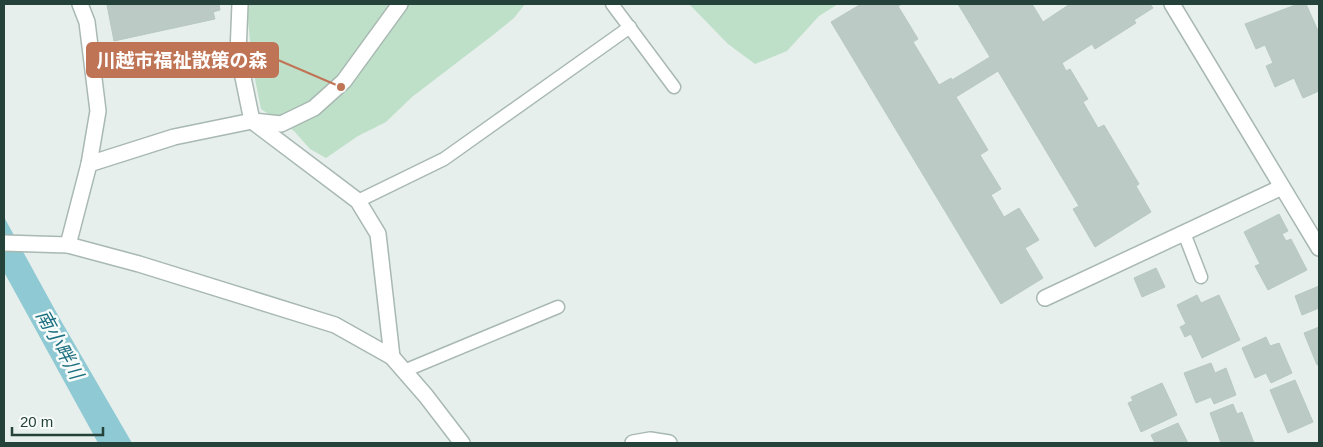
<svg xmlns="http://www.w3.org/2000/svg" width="1323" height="447" font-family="Arial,'Noto Sans JP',sans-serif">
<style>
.green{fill:#bfe0c8}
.water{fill:#8ec9d4}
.building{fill:#bbcac4;stroke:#b8c9c2}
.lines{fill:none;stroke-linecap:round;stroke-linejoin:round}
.service-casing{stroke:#a8b8b2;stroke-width:15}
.minor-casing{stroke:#a8b8b2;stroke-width:18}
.service{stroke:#fff;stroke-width:12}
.minor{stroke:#fff;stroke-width:15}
.labels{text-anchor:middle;stroke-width:5;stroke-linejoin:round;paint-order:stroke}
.water-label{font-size:19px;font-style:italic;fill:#1c6f80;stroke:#f7fbf9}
.leader{fill:none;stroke:#c07456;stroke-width:2}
.callout-dot{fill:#c07456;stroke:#f7fbf9;stroke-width:2}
.callout{fill:#c07456;stroke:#c07456;stroke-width:2}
.callout-label{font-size:19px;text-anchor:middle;font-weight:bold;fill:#fff}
</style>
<rect width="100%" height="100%" fill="#e6efeb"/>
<g class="green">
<polygon points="234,4 525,4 514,18 493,35 412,97 386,122 358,136 326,158 310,149 294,131 261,109 253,69 248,21"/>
<polygon points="689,4 838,4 819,16 787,51 755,64 728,44"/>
</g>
<polygon class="water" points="4,217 60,319 132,443 98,443 4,272"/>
<g class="building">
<polygon points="112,4 219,4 220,10 213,12 215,19 114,41 107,5"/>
<polygon points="861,4 902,4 898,6 918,39 913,42 939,85 951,78 952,80 990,57 958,4 1032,4 1043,22 1070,4 1150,4 1153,8 1134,20 1136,23 1095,49 1092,44 1062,63 1066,71 1070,69 1088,99 1083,102 1098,128 1104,125 1139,184 1136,186 1151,212 1095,247 1073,209 1079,206 998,71 956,97 988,150 980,155 1001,189 991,195 1004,217 1019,208 1039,240 1025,248 1043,278 1001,304 831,22"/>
<polygon points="1298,4 1306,4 1319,33 1319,91 1303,98 1294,78 1275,87 1266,66 1273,63 1265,45 1256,49 1245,24"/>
<polygon points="1279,214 1288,231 1282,234 1286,241 1291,239 1307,270 1268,290 1255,266 1260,264 1244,232"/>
<polygon points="1156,268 1165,287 1142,297 1134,278"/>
<polygon points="1319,286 1319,308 1302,315 1295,296"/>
<polygon points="1197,295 1201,303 1219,295 1240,340 1202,358 1191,334 1185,337 1180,327 1186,324 1177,305"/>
<polygon points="1319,327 1319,364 1317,365 1304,333"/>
<polygon points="1266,337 1270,346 1279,343 1292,373 1271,383 1266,373 1255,378 1242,348"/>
<polygon points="1211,363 1215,373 1226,368 1236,395 1214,404 1211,397 1196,403 1184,373"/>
<polygon points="1295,380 1313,422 1288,433 1270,390"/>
<polygon points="1162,383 1177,415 1141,432 1128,403 1133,401 1131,397"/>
<polygon points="1233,404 1237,414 1242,412 1254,443 1221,443 1210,413"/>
<polygon points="1178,423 1188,443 1155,443 1151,435"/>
</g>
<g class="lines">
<defs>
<g id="service">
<polyline points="612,4 674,87"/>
<polyline points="358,201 444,159 630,27"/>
<polyline points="1184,233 1201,277"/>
<polyline points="404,371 558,307"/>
</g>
<g id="minor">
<polyline points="1172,4 1319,248"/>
<polyline points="252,121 358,201 378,234 392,357"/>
<polyline points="253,121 281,124 314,108 344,81 400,4"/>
<polyline points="89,164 174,137 252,121 238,53 240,4"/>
<polyline points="4,243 68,245 139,264 335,325 392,357 426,396 462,443"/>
<polyline points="68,245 89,164 98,111 87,22 80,4"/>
<polyline points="1045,298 1282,187"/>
<polyline points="633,443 650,440 669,443"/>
</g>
</defs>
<use href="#service" class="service-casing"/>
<use href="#minor" class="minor-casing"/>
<use href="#service" class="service"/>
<use href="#minor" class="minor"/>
</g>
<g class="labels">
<g class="water-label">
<text transform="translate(60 344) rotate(61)" y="7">南小畔川</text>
</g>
</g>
<path class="leader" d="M341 87L278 60"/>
<circle class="callout-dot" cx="341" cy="87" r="5"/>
<rect class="callout" x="87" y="43" width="191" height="34" rx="5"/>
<g class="callout-label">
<text x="182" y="67">川越市福祉散策の森</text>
</g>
<rect width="1323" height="447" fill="none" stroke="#24423a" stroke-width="10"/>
<path d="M12 427v8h91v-8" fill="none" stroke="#24423a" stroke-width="2.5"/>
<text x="20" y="427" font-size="15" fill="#24423a" stroke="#f7fbf9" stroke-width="4" paint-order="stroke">20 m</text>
</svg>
